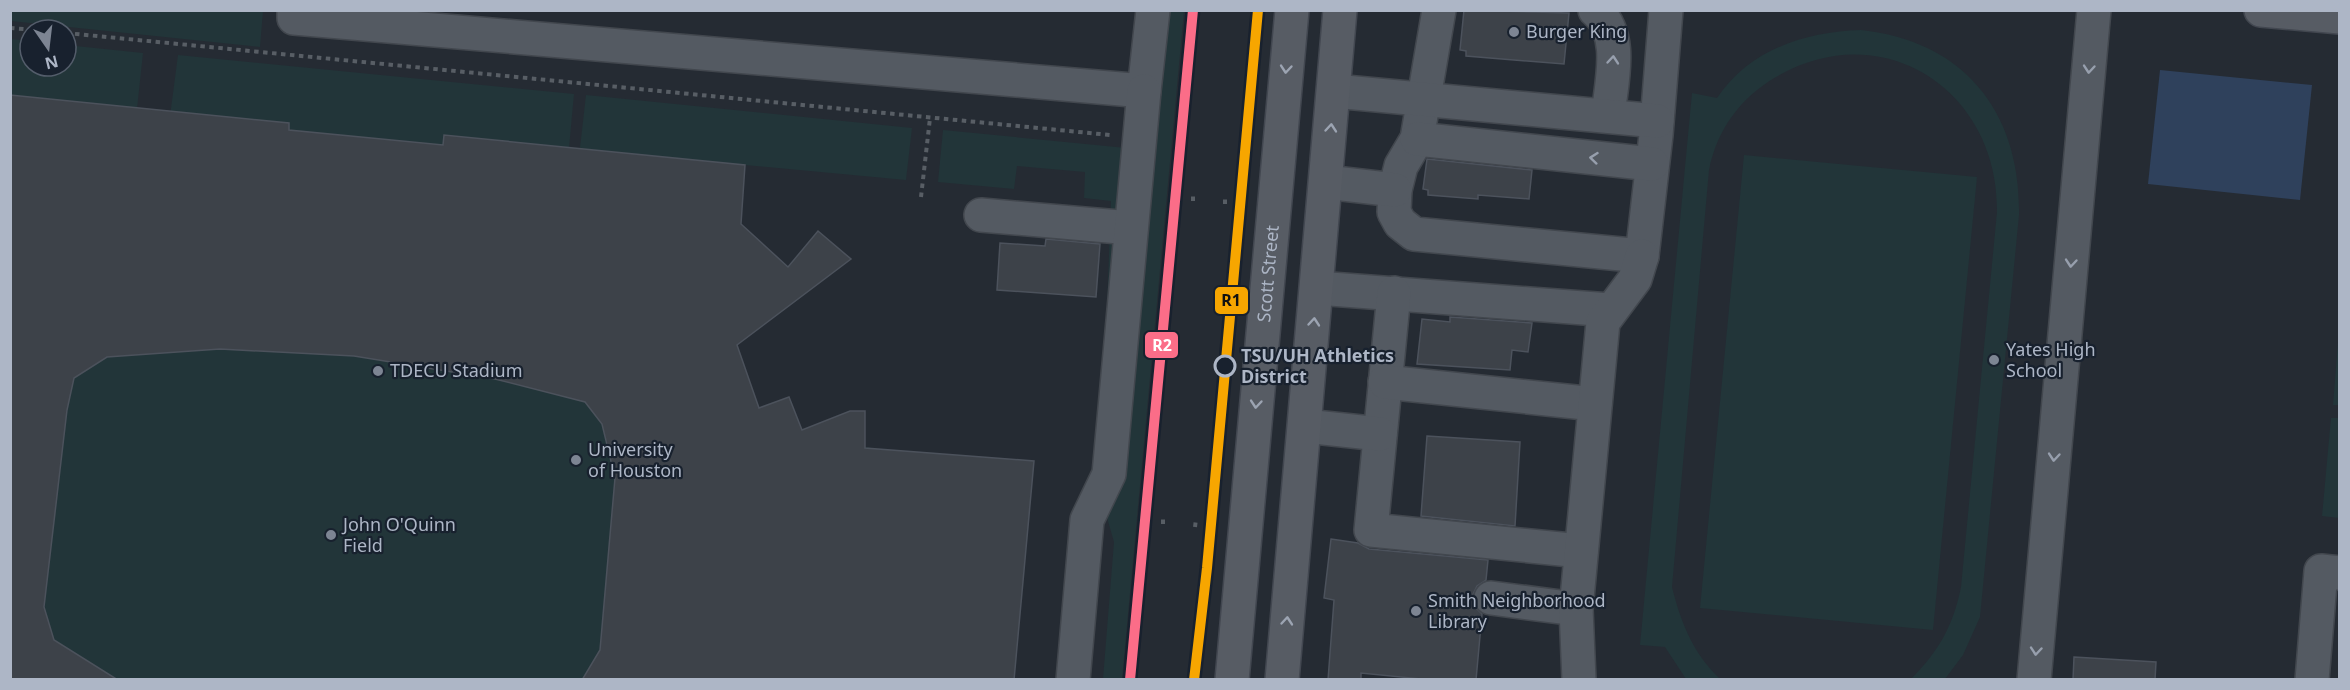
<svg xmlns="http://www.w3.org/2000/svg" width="2350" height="690" font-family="'Noto Sans',sans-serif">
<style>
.green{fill:#223539}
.water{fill:#2f415c}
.building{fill:#3d4249;stroke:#4c525c;stroke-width:1.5}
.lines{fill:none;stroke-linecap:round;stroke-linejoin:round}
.minor-casing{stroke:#42474e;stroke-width:36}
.major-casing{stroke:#424750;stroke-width:36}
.path{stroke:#585e65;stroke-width:4;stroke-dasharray:4.5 4.5;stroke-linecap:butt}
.minor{stroke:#545a62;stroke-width:33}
.major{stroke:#575c64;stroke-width:33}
.rail-1-casing{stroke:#18212e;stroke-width:15}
.rail-2-casing{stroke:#18212e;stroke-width:15}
.rail-1{stroke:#f7a600;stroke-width:10}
.rail-2{stroke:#fb6d88;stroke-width:10}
.oneway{stroke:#979fad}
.oneway2{stroke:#9ca4b2}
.poi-dot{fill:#7d8593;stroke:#18212e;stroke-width:2}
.stop-dot{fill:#18212e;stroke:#adb6c6;stroke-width:3}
.labels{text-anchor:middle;stroke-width:4.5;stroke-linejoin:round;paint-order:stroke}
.poi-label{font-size:18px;fill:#adb6c6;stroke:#18212e;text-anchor:start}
.street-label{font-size:18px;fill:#adb6c6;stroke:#18212e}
.stop-label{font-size:18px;font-weight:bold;fill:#adb6c6;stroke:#18212e;text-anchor:start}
.line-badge{stroke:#18212e;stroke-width:2}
.badge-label{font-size:16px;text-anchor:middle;font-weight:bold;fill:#fff}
.pale-badge-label{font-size:16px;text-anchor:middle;font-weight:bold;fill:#111}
</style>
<rect width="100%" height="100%" fill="#252b33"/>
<g class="green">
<polygon points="11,10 263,10 263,11 260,47 11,21"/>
<polygon points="1163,11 1184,11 1122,679 1103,679 1114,542 1094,472 1106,335 1111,201 1084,198 1085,172 1017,166 1014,189 938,182 943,130 1147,150"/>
<path d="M1861,30C1964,41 2021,112 2019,215L1980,617L1963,655L1945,679H1911C1939,651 1953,626 1961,587L1997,212C1999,91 1883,14 1776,77C1740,98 1717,130 1709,170L1672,587C1681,623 1693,653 1720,679H1686L1665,647L1640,645L1692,93L1717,98C1750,49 1805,32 1861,30Z"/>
<polygon points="10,39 30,41 30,66 66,66 66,45 143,53 137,109 170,116 178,55 574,94 569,148 580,148 586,95 912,128 906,180 745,165 741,224 811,289 737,345 759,408 789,397 802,430 850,411 865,411 865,447 893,451 878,679 11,679"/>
<polygon points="1744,155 1977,177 1933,630 1700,608"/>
<polygon points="2339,330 2339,405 2333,405"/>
<polygon points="2331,418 2339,418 2339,518 2322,516"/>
</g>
<polygon class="water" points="2160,70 2312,85 2300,200 2148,184"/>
<g class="building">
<polygon points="1464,10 1569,13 1564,64 1466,56 1466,51 1460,50"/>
<polygon points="10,95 289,123 289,130 443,145 444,135 745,165 741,224 788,267 818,231 851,259 737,345 759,408 789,397 802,430 850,411 865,411 865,448 1034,461 1014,680 582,680 600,650 615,478 602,424 585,402 495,379 354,356 220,349 107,357 74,378 67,410 44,607 54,640 118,680 10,680"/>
<polygon points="1427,159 1532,170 1529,199 1478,195 1478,199 1428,195 1428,190 1423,189"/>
<polygon points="1046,239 1100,244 1096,297 997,290 1000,243 1045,246"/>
<polygon points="1450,317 1532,323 1528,352 1512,350 1510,370 1417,364 1422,319 1450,322"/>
<polygon points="1427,436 1520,442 1515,526 1421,516"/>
<polygon points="1331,539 1358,543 1369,549 1488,560 1486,580 1477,586 1472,596 1474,606 1482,614 1476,680 1431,680 1361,673 1361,680 1328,680 1334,600 1324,598"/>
<polygon points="2074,657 2156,662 2155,680 2073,680"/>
</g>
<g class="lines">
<defs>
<g id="minor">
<polyline points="294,10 294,18 1144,91 1153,10"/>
<polyline points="1439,10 1417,139 1401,166 1395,190 1394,212 1400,223 1414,234 1642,256 1656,135 1666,10"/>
<path d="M1595,10C1625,34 1611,83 1608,116"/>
<polyline points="1334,91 1657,121"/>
<polyline points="1417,139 1652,164"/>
<polyline points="1326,182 1395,190"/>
<polyline points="981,215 1131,228"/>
<polyline points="1317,288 1610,310"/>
<polyline points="1394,293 1371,530 1581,551"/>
<polyline points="1385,382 1595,404"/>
<polyline points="1305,426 1380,434"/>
<polyline points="1491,598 1576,609"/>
<polyline points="1073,680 1087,520 1109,474 1144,91"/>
<polyline points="1579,680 1576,609 1603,322 1635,279 1642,256"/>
<polyline points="2034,680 2094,10"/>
<polyline points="2312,680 2321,571 2340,573"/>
</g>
<g id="major">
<polyline points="2261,10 2340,17"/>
<path id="s1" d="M1232,680L1292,10"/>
<polyline points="1282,680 1340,10"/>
</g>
</defs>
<use href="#minor" class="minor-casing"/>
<use href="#major" class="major-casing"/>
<g class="path">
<polyline points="10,28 35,30"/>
<polyline points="66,33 1110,135"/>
<polyline points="921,197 930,118"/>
<polyline points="1193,201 1193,195"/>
<polyline points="1225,204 1225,197"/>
<polyline points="1163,524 1163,516"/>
<polyline points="1195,527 1196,519"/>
</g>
<use href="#minor" class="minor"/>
<use href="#major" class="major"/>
<defs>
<polyline id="rail-1" points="1194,680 1207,568 1258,10"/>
<polyline id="rail-2" points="1130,680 1193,10"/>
</defs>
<use href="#rail-1" class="rail-1-casing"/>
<use href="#rail-2" class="rail-2-casing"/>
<use href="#rail-1" class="rail-1"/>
<use href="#rail-2" class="rail-2"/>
</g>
<defs><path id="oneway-chevron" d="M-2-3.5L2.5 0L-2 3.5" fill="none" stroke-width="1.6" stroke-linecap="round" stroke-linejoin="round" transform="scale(1.5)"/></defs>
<g class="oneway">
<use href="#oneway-chevron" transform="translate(1613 60) rotate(-85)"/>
<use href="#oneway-chevron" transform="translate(2089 69) rotate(95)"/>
<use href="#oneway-chevron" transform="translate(1594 158) rotate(-174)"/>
<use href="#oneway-chevron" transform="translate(2071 263) rotate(95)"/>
<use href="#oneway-chevron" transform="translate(2054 457) rotate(95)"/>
<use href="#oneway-chevron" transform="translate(2036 651) rotate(95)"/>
</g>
<g class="oneway2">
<use href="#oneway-chevron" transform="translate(1286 69) rotate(95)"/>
<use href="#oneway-chevron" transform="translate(1331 128) rotate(-85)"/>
<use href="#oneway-chevron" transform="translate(1314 322) rotate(-85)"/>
<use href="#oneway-chevron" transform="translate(1256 404) rotate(95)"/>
<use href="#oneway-chevron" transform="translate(1287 621) rotate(-85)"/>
</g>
<g class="poi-dot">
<circle cx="1514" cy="32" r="6"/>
<circle cx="1994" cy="360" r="6"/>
<circle cx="378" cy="371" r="6"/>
<circle cx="576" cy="460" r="6"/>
<circle cx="331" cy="535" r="6"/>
<circle cx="1416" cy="611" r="6"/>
</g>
<circle class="stop-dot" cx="1225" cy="366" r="10"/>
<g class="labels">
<g class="poi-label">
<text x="1526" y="38">Burger King</text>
<text x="2006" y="356">Yates High<tspan x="2006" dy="21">School</tspan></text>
<text x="390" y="377">TDECU Stadium</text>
<text x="588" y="456">University<tspan x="588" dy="21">of Houston</tspan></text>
<text x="343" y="531">John O'Quinn<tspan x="343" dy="21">Field</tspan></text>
<text x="1428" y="607">Smith Neighborhood<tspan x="1428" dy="21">Library</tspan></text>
</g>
<g class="street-label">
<text dy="6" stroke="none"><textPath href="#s1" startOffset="408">Scott Street</textPath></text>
</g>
<g class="stop-label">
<text x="1241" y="362">TSU/UH Athletics<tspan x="1241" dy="21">District</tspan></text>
</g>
</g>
<g class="line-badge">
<rect x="1214" y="286" width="35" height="29" rx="6" fill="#f7a600"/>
<rect x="1144" y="331" width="35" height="28" rx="6" fill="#fb6d88"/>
</g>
<g class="badge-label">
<text x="1162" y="351">R2</text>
</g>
<g class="pale-badge-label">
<text x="1231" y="306">R1</text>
</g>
<rect width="2350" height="690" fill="none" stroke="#adb6c6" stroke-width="24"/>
<g transform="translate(48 48) rotate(166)"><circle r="28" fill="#18212e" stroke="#545d6b" stroke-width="1.5"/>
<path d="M0-4.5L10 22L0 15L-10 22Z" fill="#7d8593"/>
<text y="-9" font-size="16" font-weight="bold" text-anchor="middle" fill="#adb6c6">N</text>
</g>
</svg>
